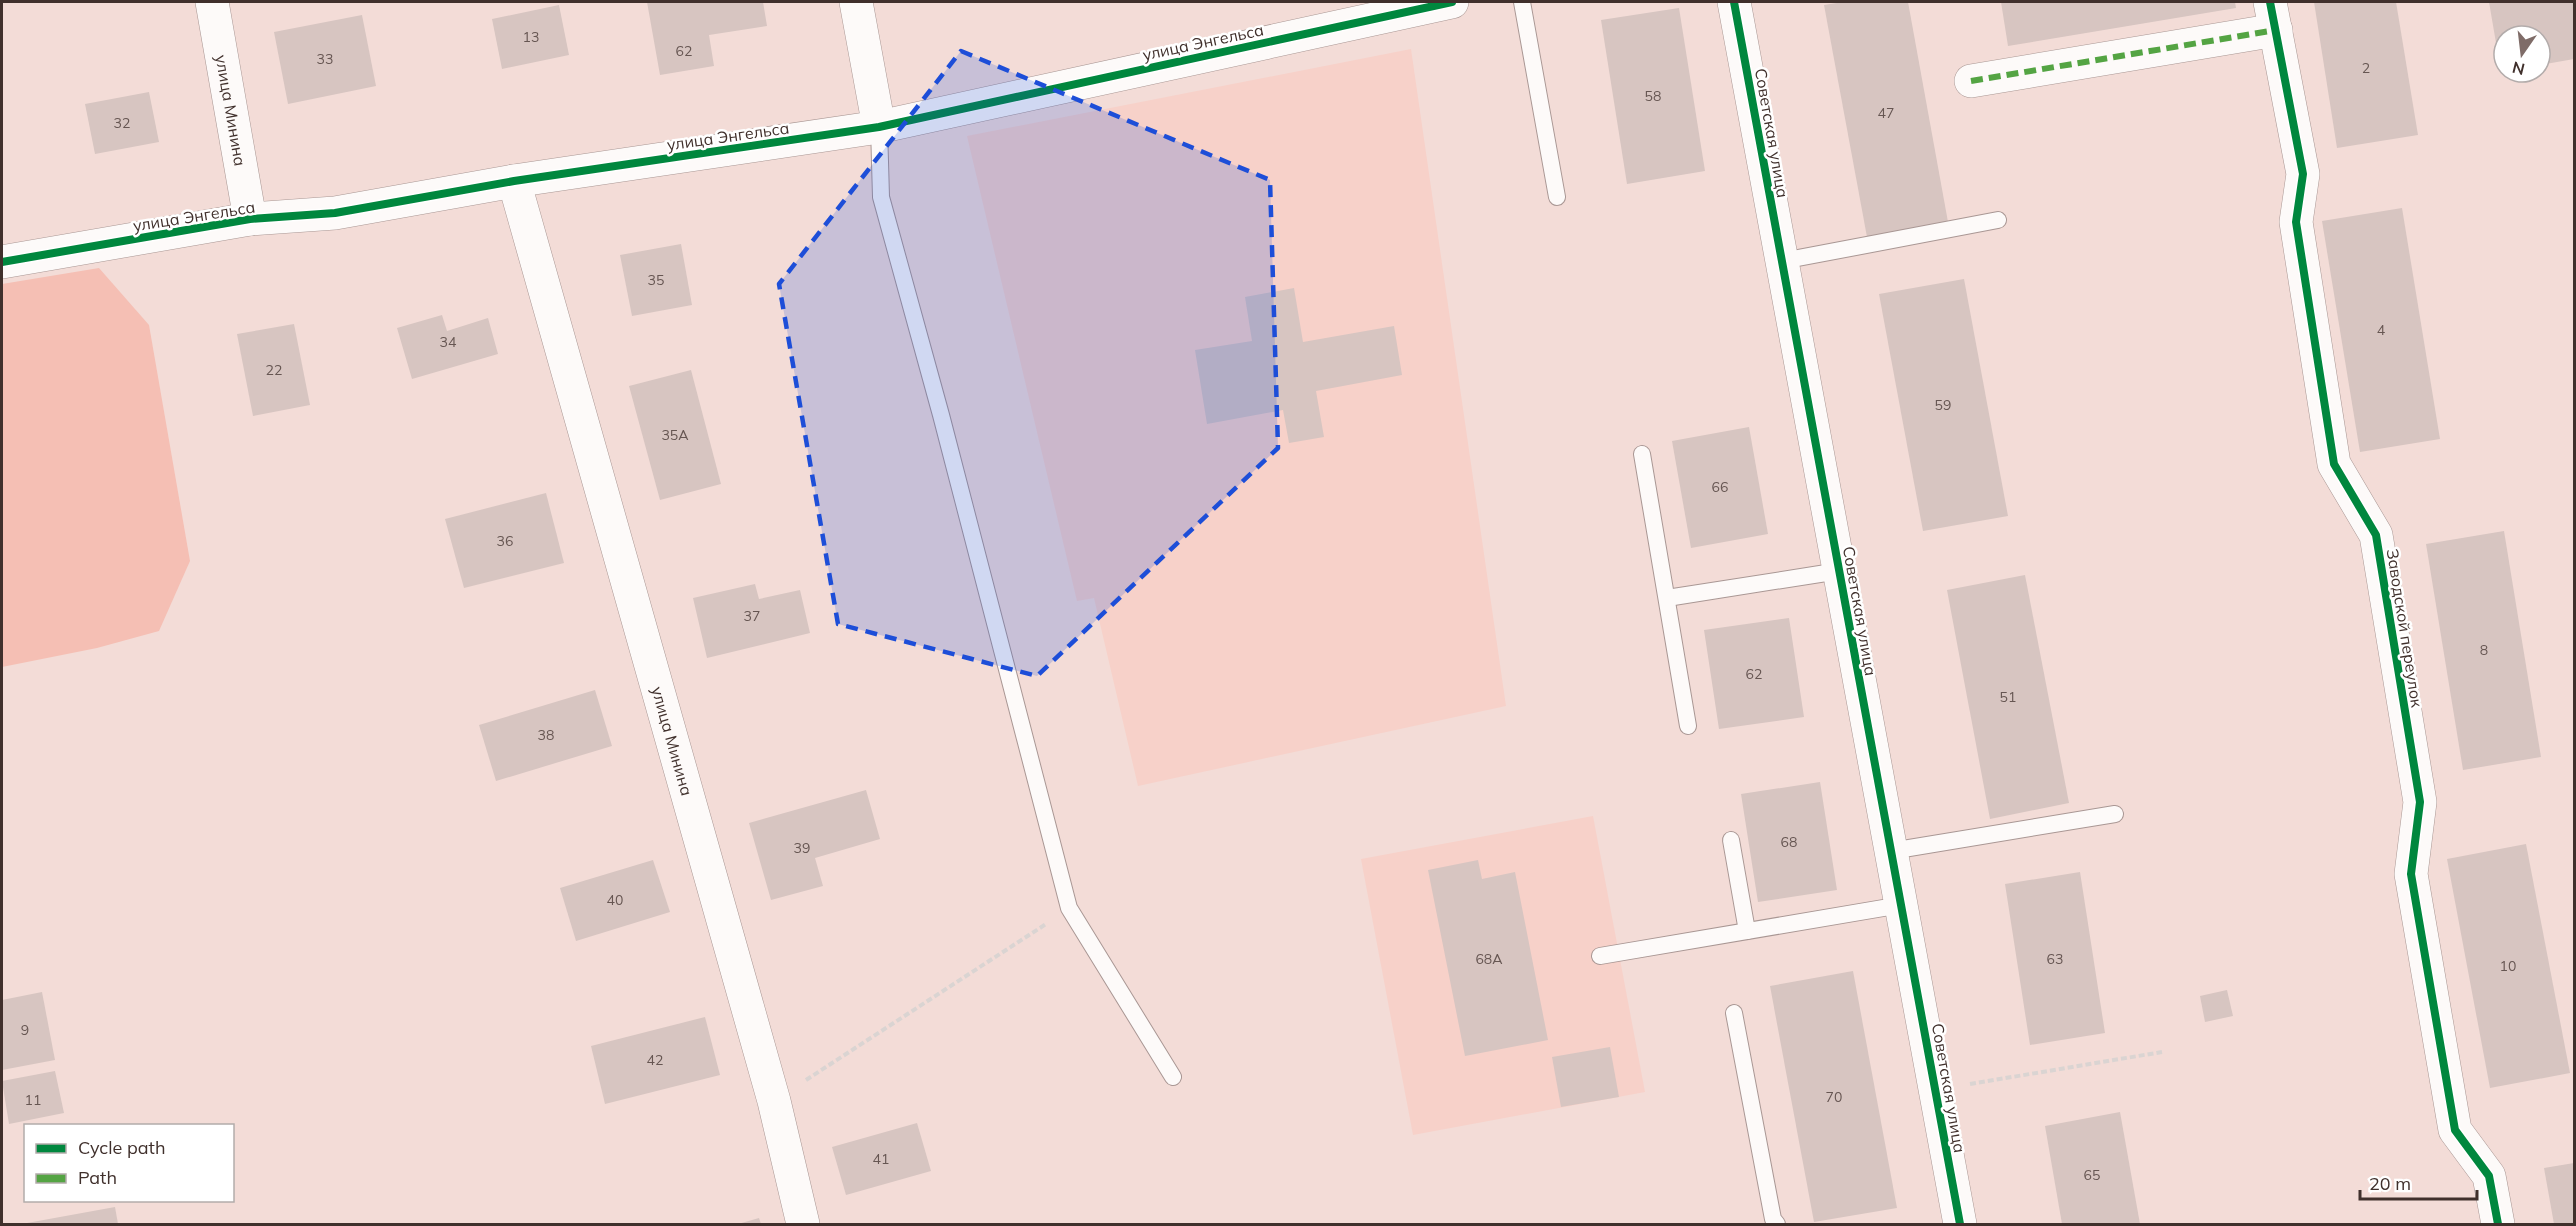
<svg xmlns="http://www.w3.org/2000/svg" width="2576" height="1226" font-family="Mulish,sans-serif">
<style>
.built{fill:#f7d1c9}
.green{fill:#f5bfb4}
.building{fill:#d7c5c1}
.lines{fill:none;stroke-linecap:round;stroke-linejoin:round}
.service-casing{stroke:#a99794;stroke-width:18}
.minor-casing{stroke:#a99794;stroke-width:34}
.path{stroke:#dad4d2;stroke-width:4;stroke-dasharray:6 3;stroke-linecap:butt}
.service{stroke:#fdfaf9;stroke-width:16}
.minor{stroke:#fdfaf9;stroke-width:33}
.quiet{stroke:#54a443;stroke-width:6;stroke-dasharray:12 6;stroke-linecap:butt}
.cycleway-casing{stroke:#fff;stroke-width:11}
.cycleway{stroke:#00873e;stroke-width:8}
.marked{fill:#1d4ed8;fill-opacity:0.2;stroke:#1d4ed8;stroke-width:4.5;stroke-dasharray:12 8;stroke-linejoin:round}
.labels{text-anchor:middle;stroke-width:5;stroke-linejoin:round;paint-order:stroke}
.number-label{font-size:14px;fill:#665652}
.street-label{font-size:16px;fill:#40302c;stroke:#fff}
</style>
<rect width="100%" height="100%" fill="#f3dcd7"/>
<g class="built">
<polygon points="1411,49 1506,706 1138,786 1094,598 1077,601 967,136"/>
<polygon points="1593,816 1645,1092 1413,1135 1361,859"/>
</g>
<polygon class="green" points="99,268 149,325 190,561 159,631 97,648 2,667 2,284"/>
<g class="building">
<polygon points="647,2 763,2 767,26 709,35 714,66 660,75"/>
<polygon points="1843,2 1908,2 1948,222 1867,237 1824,5"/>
<polygon points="2001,2 2235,2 2236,8 2008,46"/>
<polygon points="2314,2 2396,2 2418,135 2337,148"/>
<polygon points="2489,2 2574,2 2574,59 2540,65 2540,36 2504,36 2504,71 2501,72"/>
<polygon points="559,5 569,55 502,69 492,19"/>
<polygon points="1679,8 1705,171 1627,184 1601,20"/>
<polygon points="362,15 376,86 288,104 274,32"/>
<polygon points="149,92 159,142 95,154 85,104"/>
<polygon points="2402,208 2440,439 2360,452 2322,221"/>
<polygon points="681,244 692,305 632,316 620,255"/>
<polygon points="1964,279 2008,516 1923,531 1879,294"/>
<polygon points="1294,288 1303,342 1394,326 1402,375 1316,391 1324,437 1289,443 1283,410 1207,424 1195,350 1252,341 1245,297"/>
<polygon points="442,315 447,331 488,318 498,354 412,379 397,328"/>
<polygon points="294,324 310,405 253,416 237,334"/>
<polygon points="691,370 721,484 660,500 629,386"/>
<polygon points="1749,427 1768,534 1691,548 1672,441"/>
<polygon points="546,493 564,563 464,588 445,519"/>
<polygon points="2504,531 2541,757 2463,770 2426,544"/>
<polygon points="2025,575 2069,803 1990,819 1947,590"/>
<polygon points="755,584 759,599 800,590 810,633 707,658 693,598"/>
<polygon points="1789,618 1804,717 1719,729 1704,630"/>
<polygon points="595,690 612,746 496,781 479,725"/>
<polygon points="1820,782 1837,890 1758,902 1741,794"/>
<polygon points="866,790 880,839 815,858 823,886 771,900 749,823"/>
<polygon points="2526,844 2570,1073 2490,1088 2447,859"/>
<polygon points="653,860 670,912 576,941 560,888"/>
<polygon points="1478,860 1482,879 1515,872 1548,1040 1465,1056 1428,870"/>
<polygon points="2080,872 2105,1033 2030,1045 2005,884"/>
<polygon points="1853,971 1897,1208 1814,1222 1770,986"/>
<polygon points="2227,990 2233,1016 2205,1022 2200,996"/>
<polygon points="42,992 55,1060 2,1070 2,1000"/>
<polygon points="705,1017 720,1075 605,1104 591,1046"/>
<polygon points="1610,1047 1619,1097 1561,1107 1552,1057"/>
<polygon points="55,1071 64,1113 9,1124 2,1081"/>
<polygon points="2120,1112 2140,1224 2062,1224 2045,1126"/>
<polygon points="917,1123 931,1171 846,1195 832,1147"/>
<polygon points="2574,1163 2574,1224 2554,1224 2544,1168"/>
<polygon points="115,1207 118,1224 27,1224 27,1223"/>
<polygon points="759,1218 761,1224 738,1224"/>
</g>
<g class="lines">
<defs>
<g id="service">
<polyline points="1522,2 1557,197"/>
<polyline points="879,127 881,197 941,415 1069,908 1173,1077"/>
<polyline points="1782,261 1998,220"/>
<polyline points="1642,454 1688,726"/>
<polyline points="1667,598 1839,571"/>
<polyline points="1731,840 1747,931"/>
<polyline points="1891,851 2115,814"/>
<polyline points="1600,956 1901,905"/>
<polyline points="1734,1013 1773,1219 1777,1224"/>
</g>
<g id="minor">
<path id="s1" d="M212,2L250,219"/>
<polyline points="856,2 879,127"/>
<polyline points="1734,2 1960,1224"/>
<polyline points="2270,2 2303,174 2296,222 2334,464 2376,535 2420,802 2411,874 2455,1130 2489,1176 2498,1224"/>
<polyline points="1971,81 2276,30"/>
<path id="s2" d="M514,181L774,1101L803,1224"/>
<polyline points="2,262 250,219 335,213 514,181 879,127 1452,2"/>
</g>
</defs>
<use href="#service" class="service-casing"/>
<use href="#minor" class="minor-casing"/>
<g class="path">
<polyline points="806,1080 1046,924"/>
<polyline points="1970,1084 2162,1052"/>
</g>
<use href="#service" class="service"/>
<use href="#minor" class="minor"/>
<polyline class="quiet" points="1971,81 2276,30"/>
<defs>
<g id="cycleway">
<polyline points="1734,2 1960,1224"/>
<polyline points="2270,2 2303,174 2296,222 2334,464 2376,535 2420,802 2411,874 2455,1130 2489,1176 2498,1224"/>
<polyline points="2,262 250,219 335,213 514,181 879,127 1452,2"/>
</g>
</defs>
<use href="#cycleway" class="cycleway-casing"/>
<use href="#cycleway" class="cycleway"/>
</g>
<path class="marked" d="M961,51L1270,180L1278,448L1037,676L838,624L779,284Z"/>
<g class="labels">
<g class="number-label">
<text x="531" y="42">13</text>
<text x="684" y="56">62</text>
<text x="325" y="64">33</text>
<text x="2366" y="73">2</text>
<text x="1653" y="101">58</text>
<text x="1886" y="118">47</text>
<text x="122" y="128">32</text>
<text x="656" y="285">35</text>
<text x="2381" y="335">4</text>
<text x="448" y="347">34</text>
<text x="274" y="375">22</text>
<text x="1943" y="410">59</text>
<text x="675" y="440">35А</text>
<text x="1720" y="492">66</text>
<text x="505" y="546">36</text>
<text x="752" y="621">37</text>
<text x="2484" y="655">8</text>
<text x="1754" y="679">62</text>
<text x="2008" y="702">51</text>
<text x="546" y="740">38</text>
<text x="1789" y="847">68</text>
<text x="802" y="853">39</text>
<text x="615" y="905">40</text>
<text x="1489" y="964">68А</text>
<text x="2055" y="964">63</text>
<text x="2508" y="971">10</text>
<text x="25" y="1035">9</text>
<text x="655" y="1065">42</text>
<text x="1834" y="1102">70</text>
<text x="33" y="1105">11</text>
<text x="881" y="1164">41</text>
<text x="2092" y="1180">65</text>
</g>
<g class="street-label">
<text transform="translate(1203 42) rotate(-12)" y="6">улица Энгельса</text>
<text dy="6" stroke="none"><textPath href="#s1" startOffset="110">улица Минина</textPath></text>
<text transform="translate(1772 133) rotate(80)" y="6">Советская улица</text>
<text transform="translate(728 136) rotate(-8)" y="6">улица Энгельса</text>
<text transform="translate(194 216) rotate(-9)" y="6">улица Энгельса</text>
<text transform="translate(1860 611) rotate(80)" y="6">Советская улица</text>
<text transform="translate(2405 628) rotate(81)" y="6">Заводской переулок</text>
<text dy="6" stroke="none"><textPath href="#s2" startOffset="582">улица Минина</textPath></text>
<text transform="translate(1949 1088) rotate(80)" y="6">Советская улица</text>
</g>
</g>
<rect width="2576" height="1226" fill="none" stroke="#40302c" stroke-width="6"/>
<rect x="24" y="1124" width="210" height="78" fill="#ffffff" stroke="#b3acab" stroke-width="1.5"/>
<rect x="36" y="1144" width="30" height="9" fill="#00873e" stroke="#b3acab" stroke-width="1.5"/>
<text x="78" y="1154" font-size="18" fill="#40302c">Cycle path</text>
<rect x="36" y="1174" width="30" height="9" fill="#54a443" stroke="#b3acab" stroke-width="1.5"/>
<text x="78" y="1184" font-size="18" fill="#40302c">Path</text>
<g transform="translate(2522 54) rotate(194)"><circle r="28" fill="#ffffff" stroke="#b3acab" stroke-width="1.5"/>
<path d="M0-4.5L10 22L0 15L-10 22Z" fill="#7f6c68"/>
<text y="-9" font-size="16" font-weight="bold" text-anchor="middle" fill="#40302c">N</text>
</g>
<path d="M2360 1190v9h117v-9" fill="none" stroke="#40302c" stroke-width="3"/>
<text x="2369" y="1190" font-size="18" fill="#40302c" stroke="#ffffff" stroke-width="4.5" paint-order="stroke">20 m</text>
</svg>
